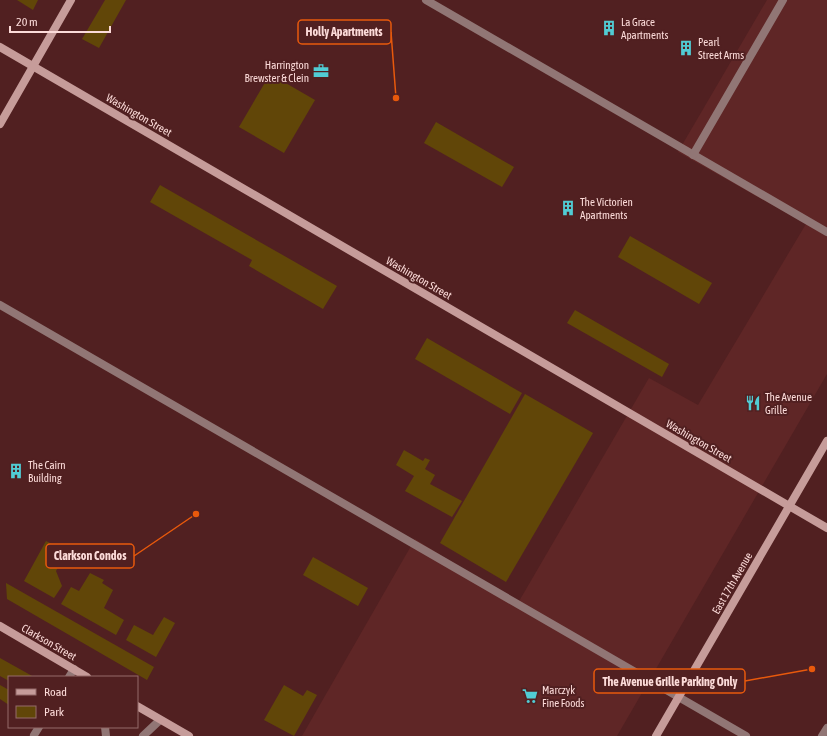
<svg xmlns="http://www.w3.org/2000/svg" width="827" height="736" font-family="'Asap Condensed',sans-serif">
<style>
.built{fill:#5f2626}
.green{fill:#614608}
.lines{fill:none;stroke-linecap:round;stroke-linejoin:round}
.lane{stroke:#917675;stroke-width:8}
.secondary{stroke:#c69c9a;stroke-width:8}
.labels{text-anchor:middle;stroke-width:4;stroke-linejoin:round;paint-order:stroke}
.poi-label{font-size:11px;fill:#fcdbd9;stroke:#512021;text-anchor:start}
.street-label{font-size:11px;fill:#fcdbd9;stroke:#512021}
.leader{fill:none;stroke:#e8590c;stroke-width:1.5}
.callout-dot{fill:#e8590c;stroke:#512021;stroke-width:1.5}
.callout{fill:#512021;stroke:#e8590c;stroke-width:1.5}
.callout-label{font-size:12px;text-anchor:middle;font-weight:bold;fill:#fcdbd9}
</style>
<rect width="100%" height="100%" fill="#512021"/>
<polygon class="built" points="767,0 827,0 827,374 617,736 302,736 415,539 518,603 649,378 698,405 806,224 678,152"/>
<g class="green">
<polygon points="17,0 38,0 33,10"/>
<polygon points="105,0 126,0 99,48 82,39"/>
<polygon points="270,74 315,100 284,153 239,127"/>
<polygon points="436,122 514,167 502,187 424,143"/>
<polygon points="160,185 337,286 323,309 249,266 252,260 150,202"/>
<polygon points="630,236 712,283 699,304 618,257"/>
<polygon points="575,310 669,364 662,377 567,323"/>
<polygon points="427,338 522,393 510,414 415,359"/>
<polygon points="525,394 593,433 506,582 440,543"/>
<polygon points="404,450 423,461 425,458 430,460 425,469 435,475 430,484 462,501 452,517 405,491 414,476 396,465"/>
<polygon points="46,541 52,544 49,550 63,558 56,571 62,586 54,598 24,581"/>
<polygon points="313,557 368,588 358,606 303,575"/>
<polygon points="90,573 104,580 102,583 113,590 104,608 124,620 116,635 61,604 71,587 79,591"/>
<polygon points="6,583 154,667 147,680 7,599"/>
<polygon points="164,617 175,623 156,657 126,640 134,625 153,635"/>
<polygon points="0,658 34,677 9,677 9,681 0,676"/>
<polygon points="0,685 9,690 9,705 0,699"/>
<polygon points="284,685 303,696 307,690 317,695 294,736 264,720"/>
</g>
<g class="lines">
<g class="lane">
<polyline points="426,0 827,232"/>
<polyline points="693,155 783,0"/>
<polyline points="0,305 746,736"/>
<polyline points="69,677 74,669"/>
<polyline points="105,727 106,736"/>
<polyline points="34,735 39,727"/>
<polyline points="143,736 160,720"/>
<polyline points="822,736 827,728"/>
</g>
<g class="secondary">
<polyline points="0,47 827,528"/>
<polyline points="0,124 71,0"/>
<polyline points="0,626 87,677"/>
<polyline points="137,706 189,736"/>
<polyline points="656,736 827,441"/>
</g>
</g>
<defs>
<symbol id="building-bare" viewBox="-9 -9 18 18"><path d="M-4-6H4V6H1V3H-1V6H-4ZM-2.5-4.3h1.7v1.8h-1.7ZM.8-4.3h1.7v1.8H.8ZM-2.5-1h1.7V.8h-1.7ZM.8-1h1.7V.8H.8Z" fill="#51ccd4" stroke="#512021" stroke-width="2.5" paint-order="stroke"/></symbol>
<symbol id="office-bare" viewBox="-9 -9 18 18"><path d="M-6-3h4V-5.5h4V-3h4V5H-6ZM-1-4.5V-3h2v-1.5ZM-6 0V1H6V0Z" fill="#51ccd4" stroke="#512021" stroke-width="2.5" paint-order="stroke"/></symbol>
<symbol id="restaurant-bare" viewBox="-9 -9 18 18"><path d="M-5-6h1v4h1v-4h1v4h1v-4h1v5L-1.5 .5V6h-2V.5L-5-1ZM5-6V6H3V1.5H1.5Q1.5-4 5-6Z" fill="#51ccd4" stroke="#512021" stroke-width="2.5" paint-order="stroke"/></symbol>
<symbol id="supermarket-bare" viewBox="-9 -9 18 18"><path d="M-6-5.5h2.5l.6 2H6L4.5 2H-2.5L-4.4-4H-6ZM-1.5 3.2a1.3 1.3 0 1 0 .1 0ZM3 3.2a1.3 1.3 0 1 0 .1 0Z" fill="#51ccd4" stroke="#512021" stroke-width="2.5" paint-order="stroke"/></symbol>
</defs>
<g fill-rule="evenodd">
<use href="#building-bare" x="598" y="17" width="22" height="22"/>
<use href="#building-bare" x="675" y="37" width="22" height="22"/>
<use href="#office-bare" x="310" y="60" width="22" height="22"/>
<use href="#building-bare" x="557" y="197" width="22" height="22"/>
<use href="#restaurant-bare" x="742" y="392" width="22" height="22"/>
<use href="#building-bare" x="5" y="460" width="22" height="22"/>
<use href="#supermarket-bare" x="519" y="685" width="22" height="22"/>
</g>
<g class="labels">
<g class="poi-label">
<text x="621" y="26">La Grace<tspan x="621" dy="13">Apartments</tspan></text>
<text x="698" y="46">Pearl<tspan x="698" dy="13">Street Arms</tspan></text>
<text x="309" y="69" text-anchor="end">Harrington<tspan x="309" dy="13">Brewster &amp; Clein</tspan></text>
<text x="580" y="206">The Victorien<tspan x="580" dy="13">Apartments</tspan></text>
<text x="765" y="401">The Avenue<tspan x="765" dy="13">Grille</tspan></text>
<text x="28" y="469">The Cairn<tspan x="28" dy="13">Building</tspan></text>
<text x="542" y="694">Marczyk<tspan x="542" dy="13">Fine Foods</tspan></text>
</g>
<g class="street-label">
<text transform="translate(139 115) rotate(30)" y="4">Washington Street</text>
<text transform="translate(419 278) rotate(30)" y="4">Washington Street</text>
<text transform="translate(699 441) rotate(30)" y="4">Washington Street</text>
<text transform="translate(732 583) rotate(-60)" y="4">East 17th Avenue</text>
<text transform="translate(49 642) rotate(30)" y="4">Clarkson Street</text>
</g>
</g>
<path class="leader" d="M396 98L391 32M196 514L134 556M812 669L745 681"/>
<g class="callout-dot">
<circle cx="396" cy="98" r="4"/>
<circle cx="196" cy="514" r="4"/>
<circle cx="812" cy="669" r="4"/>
</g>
<g class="callout">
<rect x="298" y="20" width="93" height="24" rx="4"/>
<rect x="46" y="544" width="88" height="24" rx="4"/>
<rect x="594" y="669" width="151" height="24" rx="4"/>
</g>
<g class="callout-label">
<text x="344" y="36">Holly Apartments</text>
<text x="90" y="560">Clarkson Condos</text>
<text x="670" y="686">The Avenue Grille Parking Only</text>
</g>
<rect x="8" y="676" width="130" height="52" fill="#512021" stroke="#956b6b"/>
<rect x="16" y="689" width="20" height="6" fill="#c69c9a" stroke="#956b6b"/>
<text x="44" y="696" font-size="12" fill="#fcdbd9">Road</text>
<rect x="16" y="706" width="20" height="12" fill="#614608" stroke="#956b6b"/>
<text x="44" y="716" font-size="12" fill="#fcdbd9">Park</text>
<path d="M10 26v6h100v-6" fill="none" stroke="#fcdbd9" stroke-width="2"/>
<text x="16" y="26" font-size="12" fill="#fcdbd9" stroke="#512021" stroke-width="3" paint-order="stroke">20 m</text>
</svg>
